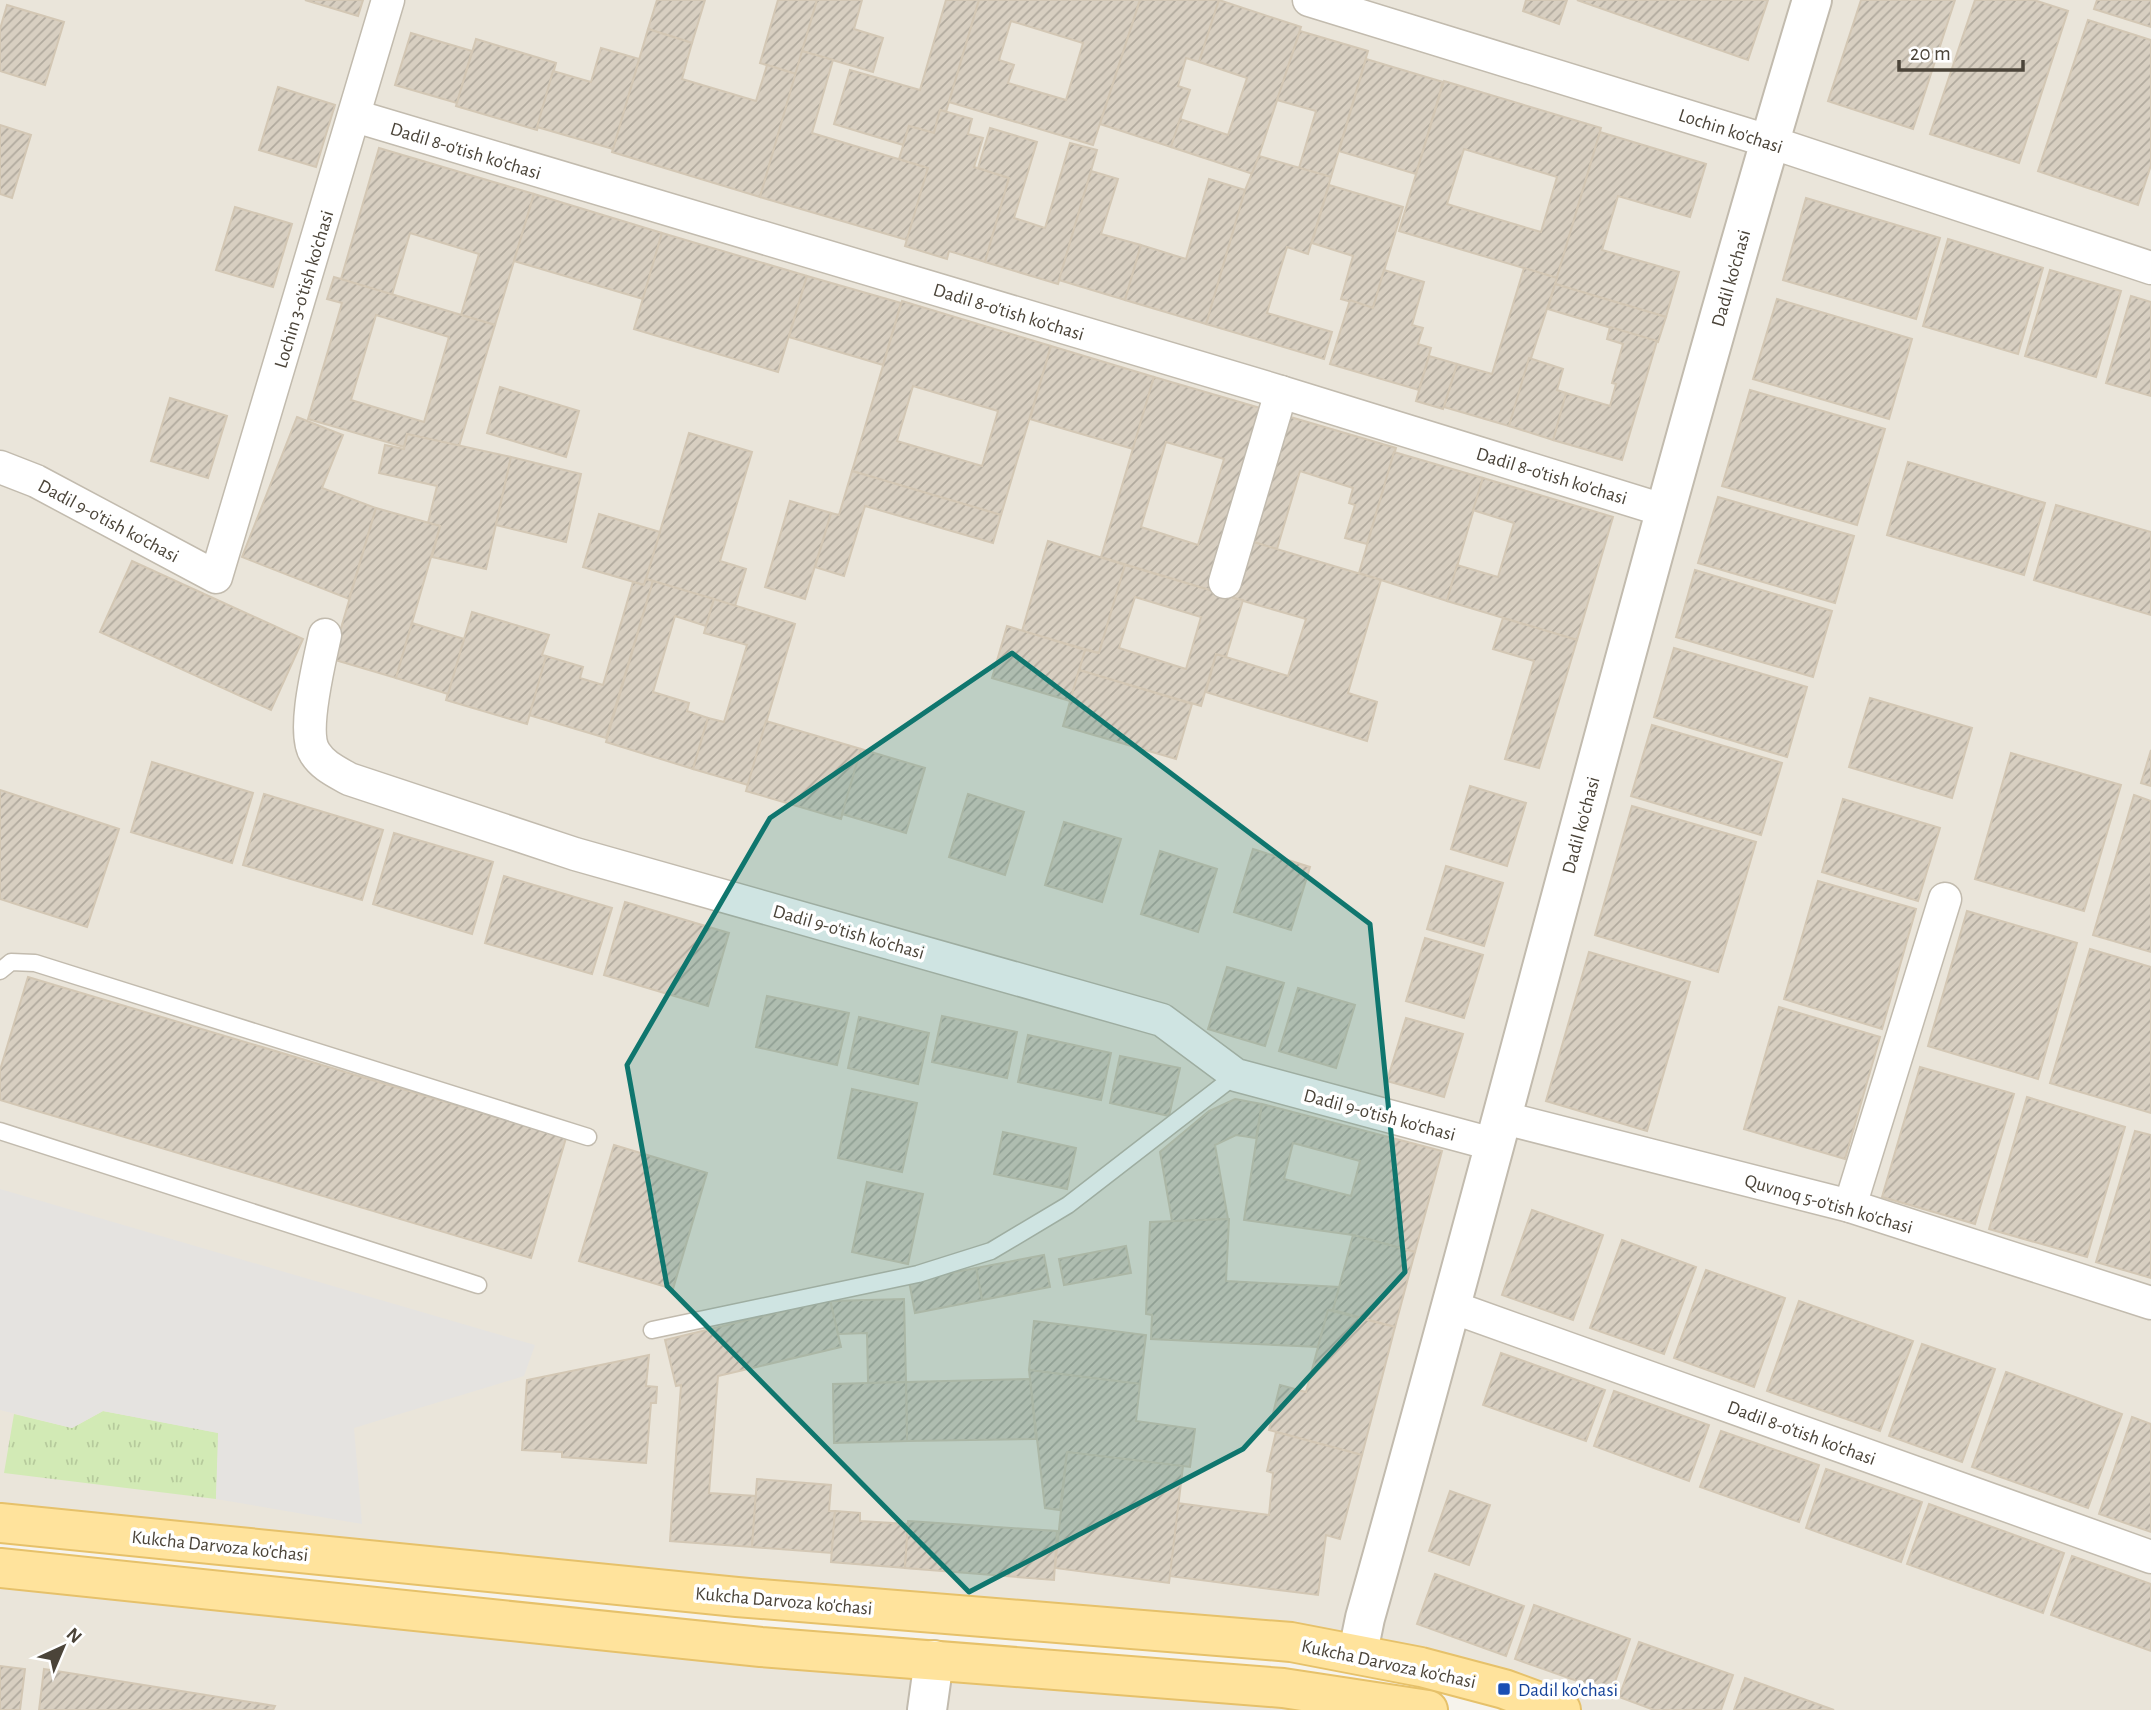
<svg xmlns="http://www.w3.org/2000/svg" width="2151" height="1710" font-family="'Alegreya Sans',sans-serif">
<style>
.residential{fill:#eae5da}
.grass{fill:url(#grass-tufts)}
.parking{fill:#e5e3e0}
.building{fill:url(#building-hatch);stroke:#d3c7b4;stroke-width:2;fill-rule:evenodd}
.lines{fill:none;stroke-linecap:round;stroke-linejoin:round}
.service-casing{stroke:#c2bbae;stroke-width:19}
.minor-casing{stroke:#c2bbae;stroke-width:35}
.tertiary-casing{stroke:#c2bbae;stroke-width:42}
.primary-casing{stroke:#e6c16a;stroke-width:42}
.service{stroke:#fff;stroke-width:16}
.minor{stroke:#fff;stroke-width:32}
.tertiary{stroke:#fff;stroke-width:38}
.primary{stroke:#ffe39c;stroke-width:38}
.marked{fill:#0f766e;fill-opacity:0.2;stroke:#0f766e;stroke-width:5;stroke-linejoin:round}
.transit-dot{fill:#1a4fb4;stroke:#fff;stroke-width:2.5}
.labels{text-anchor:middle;stroke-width:7;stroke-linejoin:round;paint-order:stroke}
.street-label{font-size:19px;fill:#4b4439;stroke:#fff}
.transit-label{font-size:19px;fill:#164399;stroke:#fff;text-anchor:start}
</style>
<defs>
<pattern id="grass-tufts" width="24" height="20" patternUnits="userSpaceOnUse" patternTransform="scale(1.75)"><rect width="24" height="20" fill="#d2eab5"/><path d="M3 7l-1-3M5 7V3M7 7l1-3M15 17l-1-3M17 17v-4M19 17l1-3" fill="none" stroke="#b6ca9c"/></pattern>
<pattern id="building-hatch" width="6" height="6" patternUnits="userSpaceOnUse" patternTransform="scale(1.75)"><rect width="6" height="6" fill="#d8cfc1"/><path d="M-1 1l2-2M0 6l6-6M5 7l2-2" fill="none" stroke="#b1aa9e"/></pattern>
</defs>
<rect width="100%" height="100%" fill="#f6f3ec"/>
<g class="residential">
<polygon points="0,0 2151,0 2151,1710 1561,1710 1421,1667 0,1523"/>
<polygon points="0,1568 1428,1710 0,1710"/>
</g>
<polygon class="grass" points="103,1411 219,1433 216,1499 4,1473 14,1414 72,1428"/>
<polygon class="parking" points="0,1189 535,1345 524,1376 354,1428 362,1524 216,1499 218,1433 103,1411 72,1428 0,1410"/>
<g class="building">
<polygon points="305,0 363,0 358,16"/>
<polygon points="657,0 705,0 692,43 648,29"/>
<polygon points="778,0 817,0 796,74 760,63"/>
<polygon points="817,0 862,0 854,29 883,38 873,72 802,51"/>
<polygon points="946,0 979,0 946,112 940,110 934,133 909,126 903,145 834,124 850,70 920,90"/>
<path d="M979,0H1140L1093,145L949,102ZM1011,21L1083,43L1066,100L1008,83L1014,65L999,60Z"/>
<polygon points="1140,0 1219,0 1199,62 1186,58 1178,86 1190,90 1171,147 1100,124"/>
<polygon points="1219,0 1301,27 1253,174 1171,147 1180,119 1228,135 1247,78 1199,62"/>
<polygon points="1526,0 1567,0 1559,24 1523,11"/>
<polygon points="1577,0 1768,0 1748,60"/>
<polygon points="1861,0 1955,0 1913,129 1828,101"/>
<polygon points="1975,0 2034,0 2068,11 2019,163 1930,134"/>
<polygon points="2097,0 2151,0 2151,27 2094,9"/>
<polygon points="7,5 64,22 45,85 0,71 0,29"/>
<polygon points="2088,20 2151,40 2151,165 2138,205 2038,171"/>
<polygon points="648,29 692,43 682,79 756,101 767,65 796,74 760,197 612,152"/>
<polygon points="1300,31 1368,51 1331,177 1299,168 1316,111 1277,100"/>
<polygon points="411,33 472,51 457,103 395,85"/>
<polygon points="476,39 556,63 537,130 456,106"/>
<polygon points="601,48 639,59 613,149 537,127 553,71 591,82"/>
<polygon points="802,51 833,60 812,133 928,168 907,240 760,197"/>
<polygon points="1366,59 1443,82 1416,174 1339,151"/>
<path d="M1444,81L1601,128L1557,278L1399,231ZM1464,149L1557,177L1541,232L1447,204Z"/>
<polygon points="278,87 335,105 316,167 259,150"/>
<polygon points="940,110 972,119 968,134 983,138 974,167 1009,178 985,262 949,251 947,259 905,246 928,168 899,159 909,126 934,133"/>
<polygon points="0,125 31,135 12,198 0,194"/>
<polygon points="990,128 1037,142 1014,218 1045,228 1070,143 1097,150 1058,284 985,262 1009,178 978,168"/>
<polygon points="1600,132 1706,164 1690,217 1618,196 1602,250 1679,272 1666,317 1555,284"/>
<polygon points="379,148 534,194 495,325 461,315 479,254 410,233 392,295 341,279"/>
<polygon points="1259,156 1331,177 1308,254 1287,247 1267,313 1332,332 1324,359 1206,324 1245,190"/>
<polygon points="1091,171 1118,179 1101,234 1141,245 1125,300 1059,280"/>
<polygon points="1209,179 1245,190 1206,324 1125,300 1141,245 1186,259"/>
<polygon points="1329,185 1403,207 1373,308 1341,299 1353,256 1312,243"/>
<polygon points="534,194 662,233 643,299 514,261"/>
<polygon points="1806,198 1940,238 1916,319 1783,280"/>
<polygon points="235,207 292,224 273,287 216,270"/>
<polygon points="662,233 807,276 778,372 634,329"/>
<polygon points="1948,239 2043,268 2018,354 1923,326"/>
<polygon points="1524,268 1557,278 1509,426 1444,407 1457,364 1492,374"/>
<polygon points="1384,270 1424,282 1412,325 1423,328 1418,344 1431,348 1419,390 1330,364 1350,300 1373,308"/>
<polygon points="2050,270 2121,291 2096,377 2025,356"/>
<polygon points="807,276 901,303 883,365 789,337"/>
<path d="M334,277L495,325L459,446L407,434L404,447L308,419L342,303L327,299ZM376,315L449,337L424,422L351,400Z"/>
<polygon points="1555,284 1666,317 1658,342 1548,309"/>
<polygon points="2131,296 2151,302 2151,396 2106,383"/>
<polygon points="1777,299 1912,339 1889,419 1753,379"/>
<path d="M902,301L1051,346L1001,515L852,471ZM913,386L998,411L982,466L897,441Z"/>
<polygon points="1610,327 1657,341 1622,460 1553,440 1566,393 1610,406 1616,384 1612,383 1623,344 1607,339"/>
<polygon points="1051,346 1154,377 1133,449 1030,419"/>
<polygon points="1429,356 1457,364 1443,409 1416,401"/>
<polygon points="1529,358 1563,369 1557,390 1566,393 1553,440 1509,426"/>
<path d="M1154,377L1267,410L1213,591L1101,557ZM1166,442L1224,459L1198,545L1141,527Z"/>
<polygon points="500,387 579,411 566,457 487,433"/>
<polygon points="1750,390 1885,429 1857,525 1722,486"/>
<polygon points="170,398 227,416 208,478 151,461"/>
<polygon points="1287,416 1396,448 1367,544 1345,538 1355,505 1349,503 1353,488 1300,471 1277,549 1250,541"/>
<polygon points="297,417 343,435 322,488 376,508 349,599 242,557"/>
<polygon points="689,433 752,452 720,561 746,569 735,606 646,579"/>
<polygon points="407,434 511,457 486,569 432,557 440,526 428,523 437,486 379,473 385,445 404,449"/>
<polygon points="1394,452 1483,478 1447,601 1359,573"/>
<polygon points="511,457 581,474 566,542 496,525"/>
<polygon points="1908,462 2045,503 2024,575 1887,535"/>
<polygon points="852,471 1001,515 993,543 865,506 844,576 815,567 831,513 839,515"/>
<polygon points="1483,478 1613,517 1577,640 1447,601 1457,565 1498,577 1514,523 1473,510"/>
<polygon points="1718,497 1854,536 1835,603 1698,563"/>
<polygon points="790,501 831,513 805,599 765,587"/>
<polygon points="2056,505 2151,532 2151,615 2034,580"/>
<polygon points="376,508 440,526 396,678 332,659"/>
<polygon points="599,514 660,532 644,585 583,567"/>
<polygon points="1048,541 1125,565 1099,653 1022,631"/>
<polygon points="1250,541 1381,580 1348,693 1377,702 1367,741 1206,692 1216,654 1288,676 1306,619 1233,598"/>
<polygon points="132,561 303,639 271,710 100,632"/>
<path d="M1125,565L1213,591L1237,587L1233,598L1243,600L1226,657L1216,654L1201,706L1079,670L1085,650L1099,653ZM1135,597L1201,617L1186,669L1119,648Z"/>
<polygon points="1695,570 1832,611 1813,677 1676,637"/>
<polygon points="646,579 653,581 606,738 529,715 546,656 583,667 580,678 603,685 633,582 644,585"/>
<polygon points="653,581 714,599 706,626 675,616 653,692 689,703 687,711 708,718 693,769 606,742"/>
<polygon points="714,599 795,624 748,785 693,769 708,718 724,722 747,645 704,633"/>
<polygon points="472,612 549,635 542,655 546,656 527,724 446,700"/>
<polygon points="1503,618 1577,640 1539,768 1505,759 1534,661 1493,649"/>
<polygon points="412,623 464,639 448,694 396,678"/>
<polygon points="1007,626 1085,650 1070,701 992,678"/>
<polygon points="1674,648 1807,687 1787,757 1654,717"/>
<polygon points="1079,670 1192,704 1176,759 1063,726"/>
<polygon points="1870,698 1972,728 1952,798 1849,767"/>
<polygon points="766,721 861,749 841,819 746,791"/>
<polygon points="1652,725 1782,763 1761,835 1631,796"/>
<polygon points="861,749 925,768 906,833 842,814"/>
<polygon points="2151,750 2151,786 2141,783"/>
<polygon points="2011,753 2121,785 2084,911 1975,879"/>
<polygon points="152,762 253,793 232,863 131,832"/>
<polygon points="1470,786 1526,803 1507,866 1451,849"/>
<polygon points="0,790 119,829 87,927 0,899"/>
<polygon points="264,794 383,830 362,900 243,865"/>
<polygon points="968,794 1024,812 1005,875 949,857"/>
<polygon points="2134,795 2151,801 2151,952 2093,935"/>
<polygon points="1843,799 1940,828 1918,901 1822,872"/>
<polygon points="1632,806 1756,842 1718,972 1595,935"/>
<polygon points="1064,822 1121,839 1102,902 1045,885"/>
<polygon points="394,833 493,862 472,934 373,904"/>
<polygon points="1253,849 1310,867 1291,930 1234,912"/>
<polygon points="1160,851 1217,869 1198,932 1141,914"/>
<polygon points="1446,866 1503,883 1484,946 1427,929"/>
<polygon points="504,876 612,908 592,974 485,943"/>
<polygon points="1818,881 1916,909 1882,1029 1784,999"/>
<polygon points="625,902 729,933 708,1006 604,975"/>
<polygon points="1967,911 2077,943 2038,1079 1928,1046"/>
<polygon points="1425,938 1483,955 1464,1018 1406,1001"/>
<polygon points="2090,949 2151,967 2151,1113 2050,1083"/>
<polygon points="1589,952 1690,982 1647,1131 1546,1101"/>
<polygon points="1227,967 1284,983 1265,1046 1208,1029"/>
<polygon points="28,977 566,1138 531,1258 0,1100 0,1070"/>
<polygon points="1298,988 1355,1005 1336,1068 1279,1051"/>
<polygon points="767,996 849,1013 837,1065 756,1047"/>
<polygon points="1779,1007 1880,1037 1845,1159 1744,1129"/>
<polygon points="942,1016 1017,1032 1007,1078 932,1062"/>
<polygon points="859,1017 929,1033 918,1084 848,1068"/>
<polygon points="1406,1018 1463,1034 1444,1097 1387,1081"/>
<polygon points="1028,1035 1111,1053 1101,1100 1018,1082"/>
<polygon points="1120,1056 1180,1068 1169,1116 1110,1103"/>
<polygon points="1920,1067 2014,1094 1975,1224 1882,1197"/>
<polygon points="852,1089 917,1103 902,1172 838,1158"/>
<polygon points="2027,1097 2125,1127 2087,1257 1989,1229"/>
<polygon points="1235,1099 1262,1104 1256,1138 1236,1135 1215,1145 1228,1219 1172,1221 1160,1152 1209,1111"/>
<path d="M1262,1104L1442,1151L1415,1252L1353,1235L1244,1220ZM1293,1143L1360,1161L1351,1196L1284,1179Z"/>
<polygon points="2135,1131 2151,1135 2151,1278 2096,1262"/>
<polygon points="1003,1132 1076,1148 1067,1189 994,1174"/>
<polygon points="614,1145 707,1173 673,1289 579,1261"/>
<polygon points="867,1182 923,1194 908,1264 852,1252"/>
<polygon points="1532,1210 1603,1235 1573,1320 1502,1295"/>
<polygon points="1229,1219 1226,1281 1339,1287 1333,1310 1328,1310 1318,1347 1151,1339 1152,1315 1146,1314 1150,1222"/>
<polygon points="1353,1235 1415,1252 1395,1327 1333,1310"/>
<polygon points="1622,1240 1696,1267 1664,1354 1590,1328"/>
<polygon points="1126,1246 1131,1273 1064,1285 1059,1259"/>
<polygon points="1044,1255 1050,1287 982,1300 976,1268"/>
<polygon points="976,1268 982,1300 915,1313 909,1281"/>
<polygon points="1706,1270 1785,1298 1754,1387 1674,1358"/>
<polygon points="904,1299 906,1382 868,1383 867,1333 838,1334 830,1301"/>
<polygon points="830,1300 841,1347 718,1376 709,1493 756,1496 752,1547 670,1541 681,1385 676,1386 665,1340"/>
<polygon points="1799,1301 1913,1341 1880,1431 1767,1391"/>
<polygon points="1328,1310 1395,1327 1362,1455 1269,1430 1280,1385 1306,1392"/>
<polygon points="1034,1321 1146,1335 1140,1384 1029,1370"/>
<polygon points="1922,1344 1995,1369 1962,1462 1889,1436"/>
<polygon points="1501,1353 1605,1390 1586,1441 1483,1405"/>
<polygon points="649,1355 646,1386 657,1387 656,1403 651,1403 646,1463 562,1457 562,1452 522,1450 527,1380"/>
<polygon points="1029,1370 1140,1384 1136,1421 1195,1429 1190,1467 1067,1452 1060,1510 1045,1508"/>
<polygon points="2006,1372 2122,1414 2088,1508 1972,1467"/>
<polygon points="1030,1379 1036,1439 907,1441 906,1382"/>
<polygon points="906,1382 907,1441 834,1443 833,1384"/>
<polygon points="1614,1391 1709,1425 1689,1481 1594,1446"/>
<polygon points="2132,1417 2151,1424 2151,1532 2099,1514"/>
<polygon points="1721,1431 1819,1465 1799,1522 1700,1487"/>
<polygon points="1276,1432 1362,1455 1340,1539 1326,1535 1318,1595 1169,1576 1178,1503 1269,1515 1273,1473 1267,1471"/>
<polygon points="1067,1452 1183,1466 1169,1583 1055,1568"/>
<polygon points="1826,1469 1922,1502 1901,1562 1806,1528"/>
<polygon points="757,1479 831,1485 829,1511 835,1511 832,1553 752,1547"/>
<polygon points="1450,1491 1490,1505 1469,1565 1429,1551"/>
<polygon points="1929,1504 2064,1553 2043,1613 1907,1564"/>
<polygon points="835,1511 860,1513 860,1521 908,1524 905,1568 831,1562"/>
<polygon points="908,1521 1057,1531 1054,1580 905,1568"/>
<polygon points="2072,1556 2151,1584 2151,1651 2051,1615"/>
<polygon points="1435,1574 1524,1606 1506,1656 1417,1624"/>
<polygon points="1534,1605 1630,1639 1611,1693 1515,1659"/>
<polygon points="1639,1642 1733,1675 1721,1710 1654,1710 1619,1697"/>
<polygon points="0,1666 25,1669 20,1710 0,1710"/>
<polygon points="44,1669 275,1706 273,1710 39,1710"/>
<polygon points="1745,1678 1834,1710 1734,1710"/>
</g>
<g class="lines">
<defs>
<g id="service">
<polyline points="0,971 11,962 35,963 588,1137"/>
<polyline points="0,1131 478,1285"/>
<polyline points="652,1330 918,1274 991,1251 1068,1205 1236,1075"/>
</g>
<g id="minor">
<polyline points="1309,0 1755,137 2151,268"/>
<polyline points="355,116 1281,392 1663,510"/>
<polyline points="0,467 36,481 216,577 388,0"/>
<polyline points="1225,582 1281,392"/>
<path d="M325,635C320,660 301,732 315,753C323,766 337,772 349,779L575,854L1162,1020L1236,1075L1496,1145"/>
<polyline points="1504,1118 1850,1206 2151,1303"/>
<polyline points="1850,1206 1945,899"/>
<polyline points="1452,1307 2151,1557"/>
</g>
<g id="tertiary">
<path d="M1358,1652L1365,1618C1517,1079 1650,536 1812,0"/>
<polyline points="927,1710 934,1660"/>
</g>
<g id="primary">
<polyline points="0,1523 737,1597 1291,1642 1421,1667 1504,1689 1561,1710"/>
<polyline points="0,1568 761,1647 1283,1688 1428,1710"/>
</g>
</defs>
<use href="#service" class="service-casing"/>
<use href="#minor" class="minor-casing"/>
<use href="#tertiary" class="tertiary-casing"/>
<use href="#primary" class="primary-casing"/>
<use href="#service" class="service"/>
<use href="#minor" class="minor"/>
<use href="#tertiary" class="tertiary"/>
<use href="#primary" class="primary"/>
</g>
<path class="marked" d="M1012,653L1370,924L1405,1272L1243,1449L969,1592L667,1286L627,1065L770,818Z"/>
<rect class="transit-dot" x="1497" y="1682" width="14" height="14" rx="3.5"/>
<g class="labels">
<g class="street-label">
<text transform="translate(1731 130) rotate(18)" y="7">Lochin ko'chasi</text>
<text transform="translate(466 150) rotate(17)" y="7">Dadil 8-o'tish ko'chasi</text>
<text transform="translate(1730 278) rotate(-74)" y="7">Dadil ko'chasi</text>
<text transform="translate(303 289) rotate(-73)" y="7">Lochin 3-o'tish ko'chasi</text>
<text transform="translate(1009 311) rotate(17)" y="7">Dadil 8-o'tish ko'chasi</text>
<text transform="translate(1552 475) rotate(17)" y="7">Dadil 8-o'tish ko'chasi</text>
<text transform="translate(109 520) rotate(28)" y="7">Dadil 9-o'tish ko'chasi</text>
<text transform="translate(1580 825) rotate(-75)" y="7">Dadil ko'chasi</text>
<text transform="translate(849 931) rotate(16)" y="7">Dadil 9-o'tish ko'chasi</text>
<text transform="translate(1380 1114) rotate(15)" y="7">Dadil 9-o'tish ko'chasi</text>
<text transform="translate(1829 1203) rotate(16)" y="7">Quvnoq 5-o'tish ko'chasi</text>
<text transform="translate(1802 1432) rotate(20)" y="7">Dadil 8-o'tish ko'chasi</text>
<text transform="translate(220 1545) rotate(6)" y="7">Kukcha Darvoza ko'chasi</text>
<text transform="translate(784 1600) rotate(5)" y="7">Kukcha Darvoza ko'chasi</text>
<text transform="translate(1389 1663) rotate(12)" y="7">Kukcha Darvoza ko'chasi</text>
</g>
<g class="transit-label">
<text x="1518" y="1696">Dadil ko'chasi</text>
</g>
</g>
<g transform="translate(63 1647) rotate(44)" stroke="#ffffff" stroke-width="5" paint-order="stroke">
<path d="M0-5L12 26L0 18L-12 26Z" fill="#4b4439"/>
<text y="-10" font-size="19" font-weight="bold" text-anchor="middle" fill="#4b4439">N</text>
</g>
<path d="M1899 60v10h124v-10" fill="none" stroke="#4b4439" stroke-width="3.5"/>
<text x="1910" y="60" font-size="21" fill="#4b4439" stroke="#ffffff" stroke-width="5" paint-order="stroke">20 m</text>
</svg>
